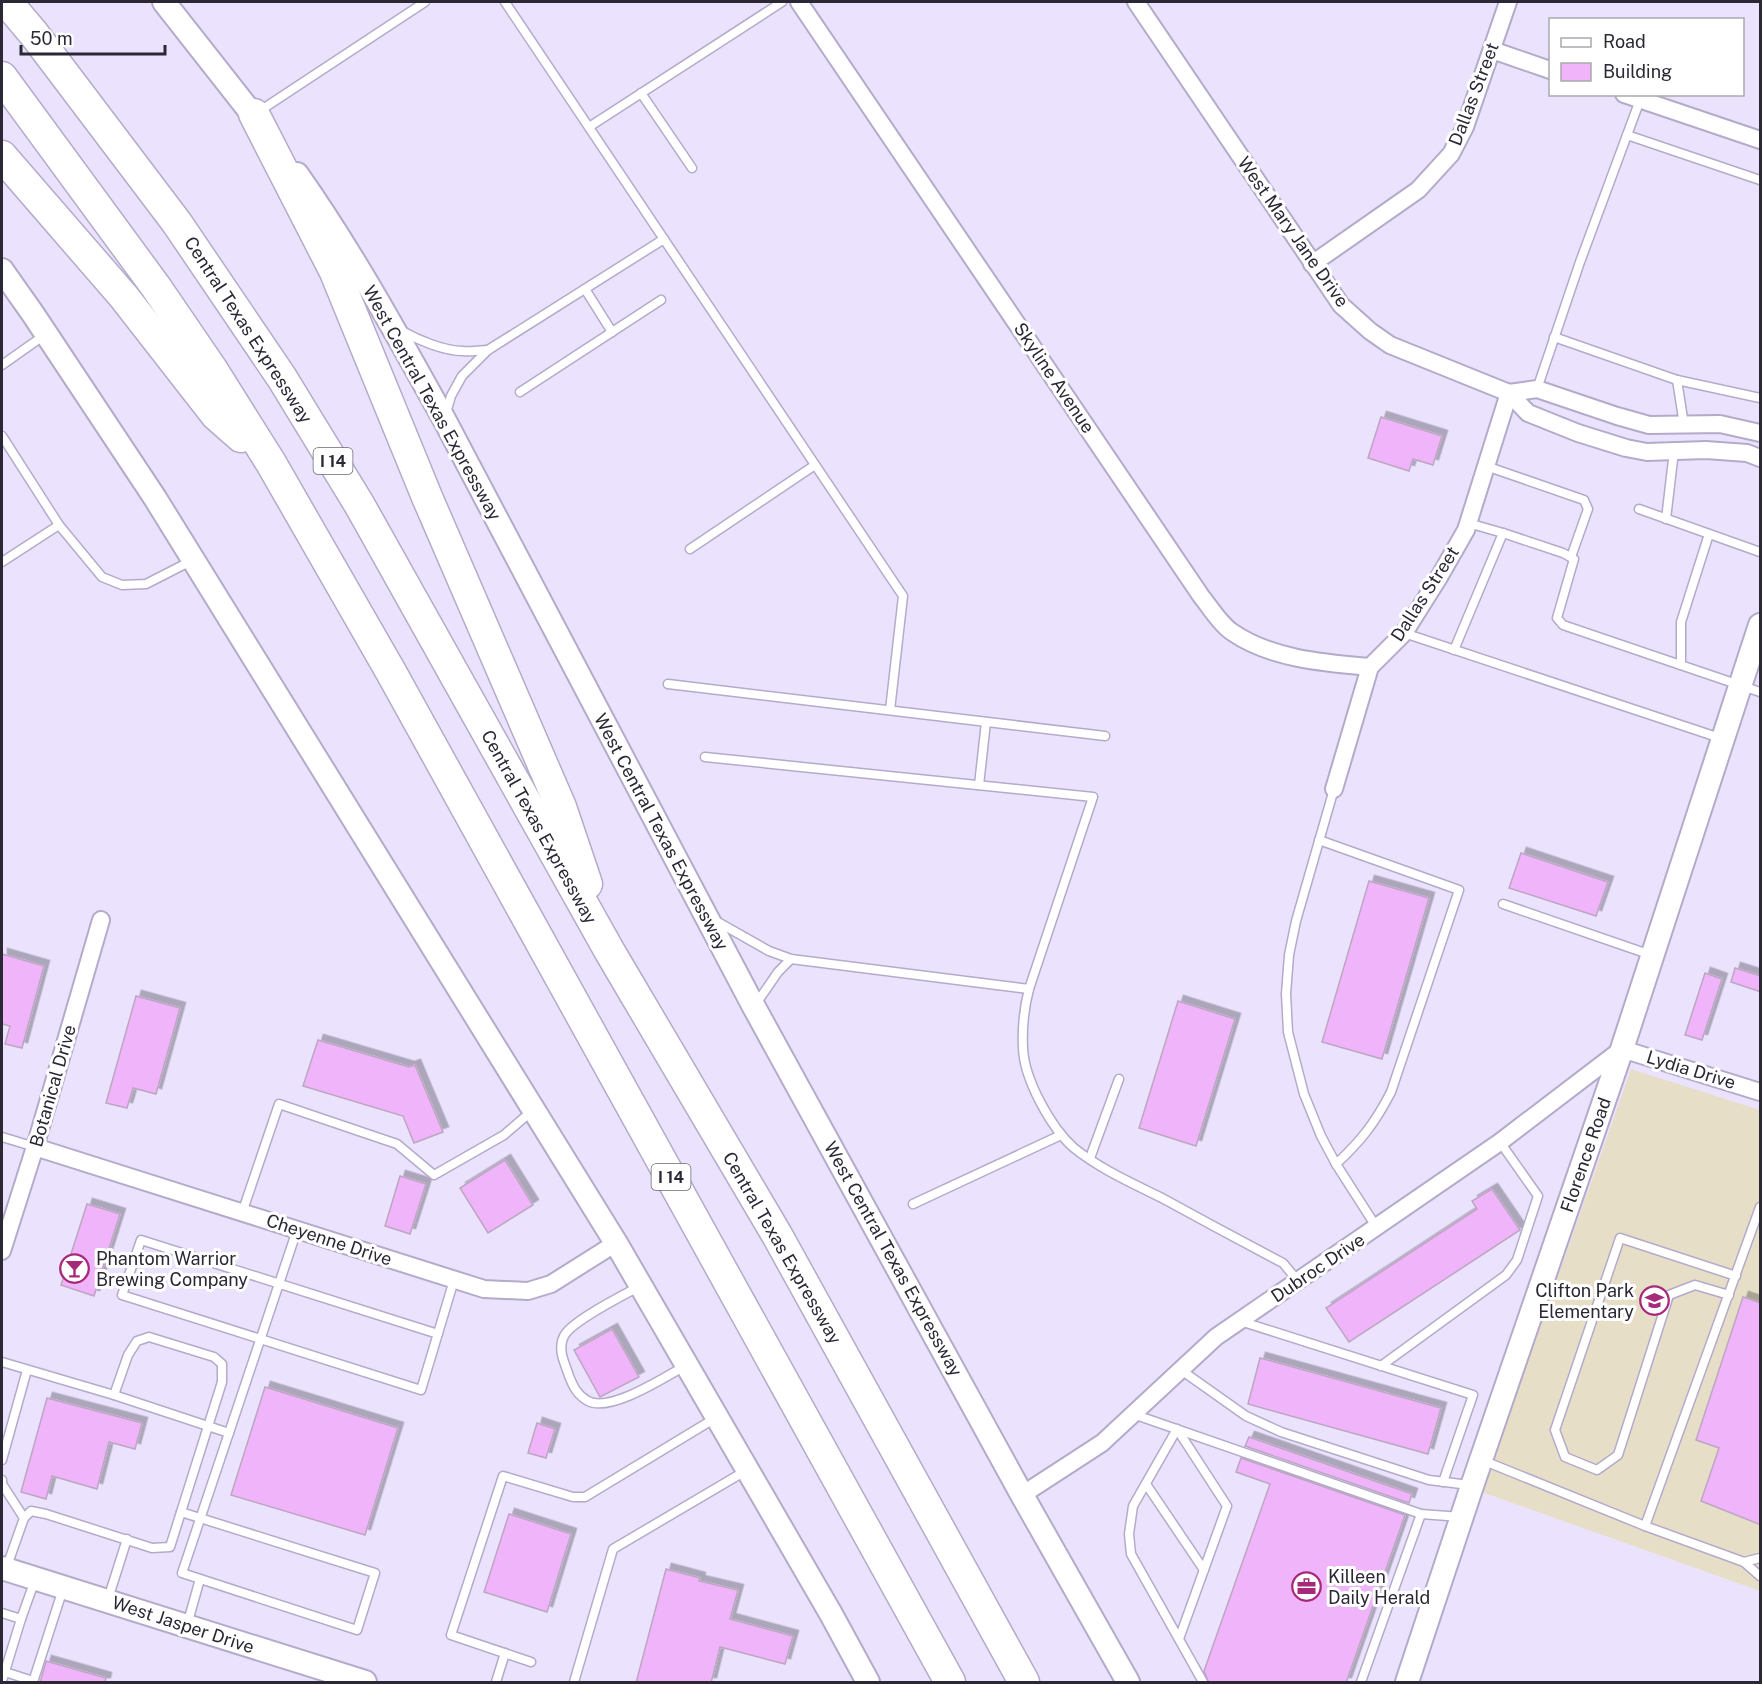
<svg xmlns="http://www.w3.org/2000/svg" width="1762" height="1684" font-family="'Public Sans',sans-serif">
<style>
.education{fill:#e7dec8}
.building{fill:#efb4f9;stroke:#bda6c1;stroke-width:1.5;filter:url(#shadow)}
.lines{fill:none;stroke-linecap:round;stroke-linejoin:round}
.lane-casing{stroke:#b4aaca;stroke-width:11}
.street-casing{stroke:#b4aaca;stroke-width:20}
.secondary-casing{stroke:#b4aaca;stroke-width:26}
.highway-casing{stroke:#b4aaca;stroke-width:33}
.lane{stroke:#fff;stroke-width:8}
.street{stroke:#fff;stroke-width:16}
.secondary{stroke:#fff;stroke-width:22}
.highway{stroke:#fff;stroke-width:30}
.labels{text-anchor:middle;stroke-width:6;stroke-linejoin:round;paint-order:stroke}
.shield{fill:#fff;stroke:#6b6871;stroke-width:1.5}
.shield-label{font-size:16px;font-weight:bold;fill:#2b2734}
.street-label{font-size:18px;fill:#2b2734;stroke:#fff}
.poi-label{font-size:18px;fill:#2b2734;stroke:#fff;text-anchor:start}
</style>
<defs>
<filter id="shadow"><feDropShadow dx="5.5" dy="-5.5" stdDeviation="0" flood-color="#0004"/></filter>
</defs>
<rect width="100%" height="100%" fill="#ebe3fe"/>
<polygon class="education" points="1631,1069 1760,1110 1760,1591 1482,1492"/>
<g class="building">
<polygon points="1381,417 1442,436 1433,465 1413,459 1409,471 1368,458"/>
<polygon points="1521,853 1608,882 1596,916 1509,888"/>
<polygon points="1369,881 1429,898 1382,1059 1322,1042"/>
<polygon points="2,954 44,966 22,1048 5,1044 10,1026 2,1024"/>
<polygon points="1735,968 1761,976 1761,992 1731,982"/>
<polygon points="1705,973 1722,979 1702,1040 1685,1035"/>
<polygon points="136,996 180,1008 156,1094 133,1088 127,1108 106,1103"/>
<polygon points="1178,1001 1235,1019 1196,1146 1139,1128"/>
<polygon points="318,1040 409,1067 415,1065 443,1132 414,1143 403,1116 303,1086"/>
<polygon points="505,1160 533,1205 488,1233 460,1188"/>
<polygon points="400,1176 426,1184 410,1234 385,1226"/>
<polygon points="1492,1189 1520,1230 1349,1342 1326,1308 1477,1209 1472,1201"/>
<polygon points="87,1204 120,1214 94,1296 61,1285"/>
<polygon points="1743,1297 1761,1303 1761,1525 1701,1501 1719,1448 1696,1440"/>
<polygon points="612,1329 639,1377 600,1397 574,1350"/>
<polygon points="1260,1358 1441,1408 1428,1454 1248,1404"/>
<polygon points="265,1387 398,1428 365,1535 231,1495"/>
<polygon points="47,1398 142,1423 135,1449 109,1442 97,1489 52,1476 46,1499 21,1492"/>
<polygon points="537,1423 555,1429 546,1458 528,1453"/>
<polygon points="1249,1437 1412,1494 1409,1503 1245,1446"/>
<polygon points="1241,1458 1405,1515 1346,1683 1209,1683 1204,1671 1270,1484 1236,1472"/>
<polygon points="509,1514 571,1534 547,1612 484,1592"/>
<polygon points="666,1569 700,1578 699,1581 738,1590 730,1619 793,1636 785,1664 720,1647 711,1683 636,1683"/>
<polygon points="46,1661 106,1678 105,1683 40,1683"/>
</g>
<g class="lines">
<defs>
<g id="lane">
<polyline points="505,2 903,596 890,710"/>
<polyline points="641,93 692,168"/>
<polyline points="258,112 425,2"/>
<polyline points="589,127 782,2"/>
<polyline points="1627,135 1760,180"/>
<polyline points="585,289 612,332"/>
<path d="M402,331C418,340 444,351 463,351C471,352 479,350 488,350"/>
<polyline points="1554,337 1677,380 1760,398"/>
<polyline points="2,365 46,334"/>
<polyline points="1677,380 1684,425"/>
<polyline points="1537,389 1580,262 1640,100"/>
<polyline points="520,392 661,300"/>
<polyline points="446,413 451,396 462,376 488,350 664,239"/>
<polyline points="2,436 59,525 102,577 122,585 146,584 191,561"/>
<polyline points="1486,466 1584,500 1588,509 1571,557"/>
<polyline points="1639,509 1760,552"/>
<polyline points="1666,519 1674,451"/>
<polyline points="1503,533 1563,553 1574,559 1557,618 1563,625 1760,692"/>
<polyline points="690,549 815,465"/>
<polyline points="2,562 59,525"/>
<polyline points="1404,633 1723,739"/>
<polyline points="1454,650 1503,533 1468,523"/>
<polyline points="1681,665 1681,622 1709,534"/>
<polyline points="668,684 1105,736"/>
<path d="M705,757L1093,797L1029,989C1024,1008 1022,1027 1023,1048C1024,1079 1051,1128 1074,1148C1100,1169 1132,1183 1162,1198C1202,1220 1243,1242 1283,1263L1298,1281"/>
<polyline points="979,785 986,722"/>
<polyline points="1334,789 1296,921 1289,955 1286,994 1288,1032 1304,1094 1321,1136 1336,1164 1377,1228"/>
<path d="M1319,840L1459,890L1391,1092C1375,1123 1361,1141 1336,1164"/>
<polyline points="1503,904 1651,955"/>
<polyline points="716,921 769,951 791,959 1029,989"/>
<polyline points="756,1004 778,972 791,959"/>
<polyline points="2,1137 35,1147"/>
<polyline points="1090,1158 1119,1079"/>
<polyline points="913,1204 1061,1135"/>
<polyline points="242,1213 279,1104 397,1144 434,1175 504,1135 533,1110"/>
<path d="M640,1286C624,1295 571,1321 564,1336C557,1350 565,1363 569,1376C573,1386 577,1395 588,1401C610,1413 665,1377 685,1366"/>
<polyline points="1729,1295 1695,1285 1669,1295 1618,1455 1597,1470 1565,1457 1555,1430 1620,1238 1736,1276"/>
<polyline points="1240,1321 1473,1395 1443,1482"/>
<polyline points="438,1334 141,1240 122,1295 421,1390 454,1280"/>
<polyline points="2,1362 114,1395 229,1433"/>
<polyline points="1381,1366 1506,1275 1517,1260 1538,1196 1500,1142"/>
<polyline points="1181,1370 1246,1416 1281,1432 1429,1480 1469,1485"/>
<polyline points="1133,1414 1421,1514 1461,1517"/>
<polyline points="2,1460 27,1370"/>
<polyline points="1482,1460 1645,1526 1744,1562 1760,1576"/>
<polyline points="2,1480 2,1484 24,1518"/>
<polyline points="1146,1484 1204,1570"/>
<path d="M181,1512L200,1518L375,1573L357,1630L182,1573C220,1459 259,1345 297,1230"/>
<polyline points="1645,1526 1760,1207"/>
<polyline points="1744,1562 1760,1558"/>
<polyline points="6,1569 24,1518 31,1511 46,1514 152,1548 170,1547 222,1382 222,1364 214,1357 149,1337 137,1341 128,1355 114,1395"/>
<polyline points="108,1599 127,1539"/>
<polyline points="2,1613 21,1619 35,1580"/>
<polyline points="187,1625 200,1579"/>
<polyline points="1179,1639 1227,1506 1177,1429 1133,1506 1129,1534 1131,1554 1203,1682"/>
<polyline points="531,1662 451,1635 503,1476 573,1497 585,1497 717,1417"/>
<polyline points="2,1671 33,1681"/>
<polyline points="2,1681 21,1619"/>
<polyline points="33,1682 63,1589"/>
<polyline points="496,1682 505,1653"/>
<polyline points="574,1682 613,1549 747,1470"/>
<polyline points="1361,1682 1421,1514"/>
</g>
<g id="street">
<path d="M799,2L1201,596C1210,607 1220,624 1232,632C1271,659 1324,663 1370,667"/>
<polyline points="1136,2 1341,305 1370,331 1390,345 1509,393 1528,413 1578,433 1626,448 1647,452 1706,450 1747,453 1760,458"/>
<polyline points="1492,50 1550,70"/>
<polyline points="1624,94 1760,140"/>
<polyline points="1312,264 1418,190 1451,154 1465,127 1508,2"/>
<polyline points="1509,393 1537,389 1617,416 1649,425 1720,424 1760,433"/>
<polyline points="1334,789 1370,667 1404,633 1438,579 1466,530 1509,393"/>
<polyline points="35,1147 484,1289 528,1291 551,1284 616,1243"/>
<polyline points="2,1251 35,1147 101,920"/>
<polyline points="1022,1495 1102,1443 1216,1337 1500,1142 1622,1049 1760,1092"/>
</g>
<g id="secondary">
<polyline points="164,2 263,128"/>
<path d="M297,174C352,252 398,336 444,419L754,1007L1022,1495L1128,1682"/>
<polyline points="2,270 33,314 155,498 616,1243 831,1614 868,1682"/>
<polyline points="2,1568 365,1682"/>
<polyline points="1407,1682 1472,1486 1622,1049 1760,625"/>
</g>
<g id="highway">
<polyline points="7,2 34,34 177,223 282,378 359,504 610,952 777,1235 1024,1682"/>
<polyline points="2,77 156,287 212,369 271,463 391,672 950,1682"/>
<polyline points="254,114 335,272 427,497 561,807 587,884"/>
<polyline points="2,156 124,297 216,415 241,437"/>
</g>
</defs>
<use href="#lane" class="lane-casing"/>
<use href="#street" class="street-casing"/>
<use href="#secondary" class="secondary-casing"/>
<use href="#highway" class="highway-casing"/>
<use href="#lane" class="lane"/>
<use href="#street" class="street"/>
<use href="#secondary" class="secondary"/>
<use href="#highway" class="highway"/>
</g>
<defs>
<symbol id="bar-ring" viewBox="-11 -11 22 22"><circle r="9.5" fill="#fff" stroke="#a7297a" stroke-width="1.5"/><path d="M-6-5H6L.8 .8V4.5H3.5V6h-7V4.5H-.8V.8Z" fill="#a7297a"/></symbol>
<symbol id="school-ring" viewBox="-11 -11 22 22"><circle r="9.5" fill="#fff" stroke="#a7297a" stroke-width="1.5"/><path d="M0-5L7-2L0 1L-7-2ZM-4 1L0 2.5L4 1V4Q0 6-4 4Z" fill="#a7297a"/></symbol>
<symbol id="office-ring" viewBox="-11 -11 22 22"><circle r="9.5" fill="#fff" stroke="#a7297a" stroke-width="1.5"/><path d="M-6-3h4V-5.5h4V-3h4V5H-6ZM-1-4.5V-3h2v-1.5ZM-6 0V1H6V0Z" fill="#a7297a"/></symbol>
</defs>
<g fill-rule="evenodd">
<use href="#bar-ring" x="58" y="1252" width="33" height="33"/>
<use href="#school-ring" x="1638" y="1284" width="33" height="33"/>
<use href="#office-ring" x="1290" y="1570" width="33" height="33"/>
</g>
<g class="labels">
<g class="shield">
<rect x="313.5" y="448" width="39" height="26" rx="4.5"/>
<rect x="651.5" y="1164" width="39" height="26" rx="4.5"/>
</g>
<g class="shield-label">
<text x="333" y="467">I 14</text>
<text x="671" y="1183">I 14</text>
</g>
<g class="street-label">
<text transform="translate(1474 94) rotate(-69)" y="6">Dallas Street</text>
<text transform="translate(1293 232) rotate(55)" y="6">West Mary Jane Drive</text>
<text transform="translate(248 330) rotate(57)" y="6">Central Texas Expressway</text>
<text transform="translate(1054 378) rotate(56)" y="6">Skyline Avenue</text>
<text transform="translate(432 403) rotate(61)" y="6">West Central Texas Expressway</text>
<text transform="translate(1425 594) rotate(-57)" y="6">Dallas Street</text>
<text transform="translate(539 827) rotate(61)" y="6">Central Texas Expressway</text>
<text transform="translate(661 832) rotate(62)" y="6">West Central Texas Expressway</text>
<text transform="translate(1691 1070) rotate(17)" y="6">Lydia Drive</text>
<text transform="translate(53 1086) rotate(-74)" y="6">Botanical Drive</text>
<text transform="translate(1586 1155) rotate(-71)" y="6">Florence Road</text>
<text transform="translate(329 1240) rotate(18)" y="6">Cheyenne Drive</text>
<text transform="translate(782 1248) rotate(60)" y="6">Central Texas Expressway</text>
<text transform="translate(893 1259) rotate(61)" y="6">West Central Texas Expressway</text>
<text transform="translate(1318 1268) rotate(-34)" y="6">Dubroc Drive</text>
<text transform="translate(183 1625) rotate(18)" y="6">West Jasper Drive</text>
</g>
<g class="poi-label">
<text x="96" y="1265">Phantom Warrior<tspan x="96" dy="21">Brewing Company</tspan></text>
<text x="1634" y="1297" text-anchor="end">Clifton Park<tspan x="1634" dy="21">Elementary</tspan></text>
<text x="1328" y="1583">Killeen<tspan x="1328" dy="21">Daily Herald</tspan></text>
</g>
</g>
<rect width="1762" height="1684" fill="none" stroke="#2b2734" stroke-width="6"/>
<rect x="1549" y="18" width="195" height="78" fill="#ffffff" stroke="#aaa9ae" stroke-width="1.5"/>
<rect x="1561" y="38" width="30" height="9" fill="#ffffff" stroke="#aaa9ae" stroke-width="1.5"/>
<text x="1603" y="48" font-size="18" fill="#2b2734">Road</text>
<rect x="1561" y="63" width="30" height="18" fill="#efb4f9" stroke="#aaa9ae" stroke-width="1.5"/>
<text x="1603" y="78" font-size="18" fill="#2b2734">Building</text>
<path d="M21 45v9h144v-9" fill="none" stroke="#2b2734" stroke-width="3"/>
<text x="30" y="45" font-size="18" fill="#2b2734" stroke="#ffffff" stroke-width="4.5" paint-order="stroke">50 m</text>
</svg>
